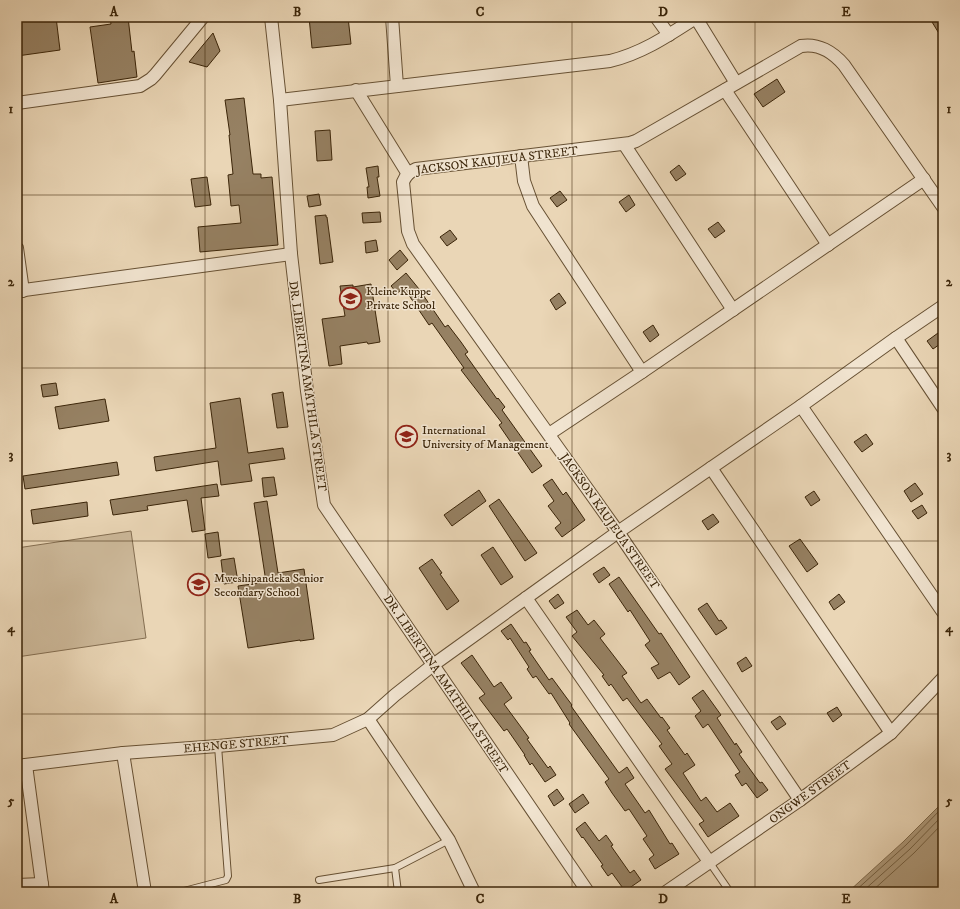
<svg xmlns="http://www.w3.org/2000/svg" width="960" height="909" font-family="'IM FELL DW Pica',serif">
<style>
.green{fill:#ccb899;stroke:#846e51}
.water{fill:#ae9a7b;stroke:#806b4d}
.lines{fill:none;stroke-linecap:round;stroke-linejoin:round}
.shore{stroke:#746042;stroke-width:1}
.building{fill:#968163;stroke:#3b2509}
.service-casing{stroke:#675134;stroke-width:8}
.minor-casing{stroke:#675134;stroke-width:14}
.service{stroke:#f1e4d0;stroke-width:6}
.minor{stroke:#f1e4d0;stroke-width:12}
.grid{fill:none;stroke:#3b2509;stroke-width:1;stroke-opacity:0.55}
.labels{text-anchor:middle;stroke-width:3;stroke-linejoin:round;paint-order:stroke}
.street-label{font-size:12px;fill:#3b2509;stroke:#f1e4d0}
.poi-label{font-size:12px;fill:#3b2509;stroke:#f1e4d0;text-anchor:start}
.neatline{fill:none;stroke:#3b2509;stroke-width:1.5}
.grid-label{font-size:13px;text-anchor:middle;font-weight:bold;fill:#3b2509}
</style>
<rect width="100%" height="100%" fill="#ead6b6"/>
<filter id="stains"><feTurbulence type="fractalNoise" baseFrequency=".005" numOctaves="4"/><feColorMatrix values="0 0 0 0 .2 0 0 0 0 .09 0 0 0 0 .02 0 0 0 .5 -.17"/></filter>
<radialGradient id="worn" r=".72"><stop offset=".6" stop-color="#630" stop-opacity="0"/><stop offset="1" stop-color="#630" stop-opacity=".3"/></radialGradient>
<polygon class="green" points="131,531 146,638 17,657 17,548"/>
<polygon class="water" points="943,802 943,892 848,892 903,842"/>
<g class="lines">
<g class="shore">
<polyline points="854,892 906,845 943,807"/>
<polyline points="862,892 910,849 943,815"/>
<polyline points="871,892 914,853 943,823"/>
</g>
</g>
<g class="building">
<polygon points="17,17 56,17 60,50 17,56"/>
<polygon points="110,17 128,17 132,52 134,51 137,77 98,83 90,27 111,24"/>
<polygon points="309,17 348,17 351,44 312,48"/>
<polygon points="929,17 943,17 943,40"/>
<polygon points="213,33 220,51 207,67 189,62"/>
<polygon points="777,79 785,92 763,107 754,94"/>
<polygon points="244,98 253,174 261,174 261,178 272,177 278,245 200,252 198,227 241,223 239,205 231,206 228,175 233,174 229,135 230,135 225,100"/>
<polygon points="330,130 332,160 317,161 315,131"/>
<polygon points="679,165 686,174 676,181 670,172"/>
<polygon points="378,166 379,177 377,177 380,196 368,198 367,187 369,187 366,168"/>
<polygon points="207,177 211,205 195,207 191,179"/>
<polygon points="560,191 567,200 557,207 550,198"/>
<polygon points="319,194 321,205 309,207 307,196"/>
<polygon points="629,195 635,205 626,212 619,202"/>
<polygon points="380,212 381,222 363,223 362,213"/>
<polygon points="326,215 326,217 327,217 333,262 320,264 315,216"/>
<polygon points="718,222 725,231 715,238 708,229"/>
<polygon points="450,230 457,239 447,246 440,237"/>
<polygon points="376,240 378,251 366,253 365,242"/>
<polygon points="400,250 408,260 397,270 389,260"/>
<polygon points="406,273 419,289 445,327 448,325 461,342 468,352 465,354 497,399 498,398 505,407 502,410 542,466 532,473 499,425 502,423 461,370 464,368 432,323 429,325 404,288 397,293 391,286"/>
<polygon points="371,284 380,342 368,344 367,342 340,346 342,364 329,366 322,319 345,316 340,286 353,285 353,287"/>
<polygon points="559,293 566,303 556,310 550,300"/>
<polygon points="653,325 659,335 650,342 643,332"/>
<polygon points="938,333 943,339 943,342 933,349 927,341"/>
<polygon points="56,383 58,395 43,397 41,385"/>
<polygon points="283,392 288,427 277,428 272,394"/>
<polygon points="240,398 248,453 283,448 285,459 249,464 252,481 221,485 218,461 156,471 154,457 216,448 210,403"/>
<polygon points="105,399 109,421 59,429 55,407"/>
<polygon points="866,434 873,444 862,452 854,442"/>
<polygon points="117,462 119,475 25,489 23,476"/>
<polygon points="274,477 277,495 264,497 262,478"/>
<polygon points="552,479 563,495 566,492 585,520 562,537 555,528 561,523 548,506 554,501 543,485"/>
<polygon points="915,483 923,494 911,502 904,491"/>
<polygon points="217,484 219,496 201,498 205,530 192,532 187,500 147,506 148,510 113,515 110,500"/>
<polygon points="479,490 486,501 452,526 444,515"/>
<polygon points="814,491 820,500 811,506 805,497"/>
<polygon points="499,499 537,553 525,561 489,506"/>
<polygon points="267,501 278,573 304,569 314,639 300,641 300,640 248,648 238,586 266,582 254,503"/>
<polygon points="87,502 88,516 33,524 31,510"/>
<polygon points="922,505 927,513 918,519 912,511"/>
<polygon points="713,514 719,522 708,530 702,521"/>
<polygon points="218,532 221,556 208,558 205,534"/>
<polygon points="800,539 818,564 807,572 789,546"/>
<polygon points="493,547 513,577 501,585 481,555"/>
<polygon points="234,558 238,582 224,584 221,560"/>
<polygon points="432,559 442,573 440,574 459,601 447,610 419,568"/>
<polygon points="604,567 610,575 599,583 593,574"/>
<polygon points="619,577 659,634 661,633 690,677 679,685 670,672 658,679 651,668 659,664 645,645 650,641 630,610 628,612 609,584"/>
<polygon points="558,594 564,603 555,609 549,601"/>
<polygon points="839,594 845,602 834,610 829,602"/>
<polygon points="707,603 719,621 721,620 727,628 716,635 698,609"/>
<polygon points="577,610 588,625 594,620 605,634 600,638 627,673 622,676 641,703 647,699 661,718 662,717 670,728 667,730 685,755 687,753 695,765 683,773 701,801 706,797 717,812 730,803 739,816 708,837 699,824 704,821 665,769 672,764 659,746 662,744 627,698 623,701 611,684 609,686 602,676 604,675 572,636 577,632 566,617"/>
<polygon points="511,624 524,643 526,642 531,650 529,651 549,680 552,678 566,697 572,705 571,706 619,773 627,767 634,778 625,784 645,813 649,810 670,844 672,843 679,854 655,869 649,859 654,855 643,839 647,836 629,809 625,811 612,793 605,782 609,779 569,724 570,723 551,693 549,694 536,676 533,678 527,669 529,667 510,638 508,640 501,631"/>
<polygon points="472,655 494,687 501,682 512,698 504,704 529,738 527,739 548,768 550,766 556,775 545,782 532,763 530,765 524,755 525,755 507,729 504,731 479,698 485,694 461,663"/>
<polygon points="746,657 752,666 742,672 737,663"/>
<polygon points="703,690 721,715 717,718 735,745 736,743 742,752 739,754 760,783 762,782 768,790 757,798 746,783 742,786 735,775 740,772 708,724 703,728 695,716 701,711 692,698"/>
<polygon points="837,707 842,715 833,722 827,713"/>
<polygon points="780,716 786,724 777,730 771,722"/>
<polygon points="557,789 564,799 554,806 548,796"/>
<polygon points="583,794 589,803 575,813 569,804"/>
<polygon points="585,822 599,841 606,835 613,845 611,846 630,873 634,870 641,880 625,891 612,873 608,876 601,866 603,865 583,837 582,838 576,829"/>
</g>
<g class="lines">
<defs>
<g id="service">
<polyline points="710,863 730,892"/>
<polyline points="319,880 395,868"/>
<polyline points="180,892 226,880 228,876 218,746"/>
<polyline points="398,892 395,868 449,840"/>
</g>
<g id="minor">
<polyline points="271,17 280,100 291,254 307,391 324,505 588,892"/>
<polyline points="392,17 397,86"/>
<polyline points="656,17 669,35"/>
<polyline points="696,18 736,83"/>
<polyline points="356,90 408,174"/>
<polyline points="725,90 828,245"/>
<path d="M280,100L610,61C643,53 669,35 697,17"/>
<polyline points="17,103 140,86 151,79 155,75 203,17"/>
<polyline points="624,144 733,310"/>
<polyline points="521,156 524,181 533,206 642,372"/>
<polyline points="17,248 23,291"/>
<polyline points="17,291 291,254"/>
<polyline points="896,338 943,408"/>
<polyline points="801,406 943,612"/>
<polyline points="549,434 642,372 924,179"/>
<polyline points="711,468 891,733"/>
<polyline points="526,598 710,863"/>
<polyline points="368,719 449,840 474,892"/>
<polyline points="123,753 145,892"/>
<polyline points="26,765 43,892"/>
<polyline points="17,766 123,753 218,746 333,735 368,719 395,695 433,665 526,598 618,532 801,406 896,338 943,306"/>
<path d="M800,800L618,532L413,244L408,231L403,182C406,175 409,172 416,169L630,143L636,141L801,46C818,43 833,52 844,65L943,207"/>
<polyline points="17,885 42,884"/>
<polyline points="666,892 800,800 891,733 943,678"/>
</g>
</defs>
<use href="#service" class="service-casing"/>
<use href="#minor" class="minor-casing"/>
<use href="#service" class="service"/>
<use href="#minor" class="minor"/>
</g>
<path class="grid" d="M205,17V892M388,17V892M572,17V892M755,17V892M17,195H943M17,368H943M17,541H943M17,714H943"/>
<defs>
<symbol id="school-ring" viewBox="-11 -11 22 22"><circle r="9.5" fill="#f1e4d0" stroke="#8f2418" stroke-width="1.5"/><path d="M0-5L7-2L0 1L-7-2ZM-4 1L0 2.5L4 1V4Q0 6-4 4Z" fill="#8f2418"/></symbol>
<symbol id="university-ring" viewBox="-11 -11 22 22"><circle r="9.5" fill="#f1e4d0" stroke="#8f2418" stroke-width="1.5"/><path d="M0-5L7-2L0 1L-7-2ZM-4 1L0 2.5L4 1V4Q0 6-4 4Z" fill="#8f2418"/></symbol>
</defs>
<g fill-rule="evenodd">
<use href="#school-ring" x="338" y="286" width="25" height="25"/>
<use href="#university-ring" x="394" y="424" width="25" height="25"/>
<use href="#school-ring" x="186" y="572" width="25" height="25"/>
</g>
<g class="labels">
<g class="street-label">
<text transform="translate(497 160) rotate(-7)" y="4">JACKSON KAUJEUA STREET</text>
<text transform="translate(308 386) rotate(82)" y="4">DR. LIBERTINA AMATHILA STREET</text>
<text transform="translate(610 521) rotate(55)" y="4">JACKSON KAUJEUA STREET</text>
<text transform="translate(446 684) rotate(56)" y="4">DR. LIBERTINA AMATHILA STREET</text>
<text transform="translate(236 744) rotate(-5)" y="4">EHENGE STREET</text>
<text transform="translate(810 792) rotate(-36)" y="4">ONGWE STREET</text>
</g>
<g class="poi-label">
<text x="366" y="295">Kleine Kuppe<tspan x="366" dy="14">Private School</tspan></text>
<text x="422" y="434">International<tspan x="422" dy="14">University of Management</tspan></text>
<text x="214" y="582">Mweshipandeka Senior<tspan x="214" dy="14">Secondary School</tspan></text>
</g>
</g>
<rect width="960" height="909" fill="none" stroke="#ead6b6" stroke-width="44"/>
<rect x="22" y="22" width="916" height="865" class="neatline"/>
<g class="grid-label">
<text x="114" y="16">A</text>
<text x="297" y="16">B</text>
<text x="480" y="16">C</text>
<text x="663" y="16">D</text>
<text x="846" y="16">E</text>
<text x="11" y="113">1</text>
<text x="949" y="113">1</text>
<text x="11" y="286">2</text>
<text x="949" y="286">2</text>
<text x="11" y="459">3</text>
<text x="949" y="459">3</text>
<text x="11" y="632">4</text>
<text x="949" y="632">4</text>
<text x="11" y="805">5</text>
<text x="949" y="805">5</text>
<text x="114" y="903">A</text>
<text x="297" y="903">B</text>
<text x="480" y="903">C</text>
<text x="663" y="903">D</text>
<text x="846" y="903">E</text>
</g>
<rect width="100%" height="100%" filter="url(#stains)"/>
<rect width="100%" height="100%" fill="url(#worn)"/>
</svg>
